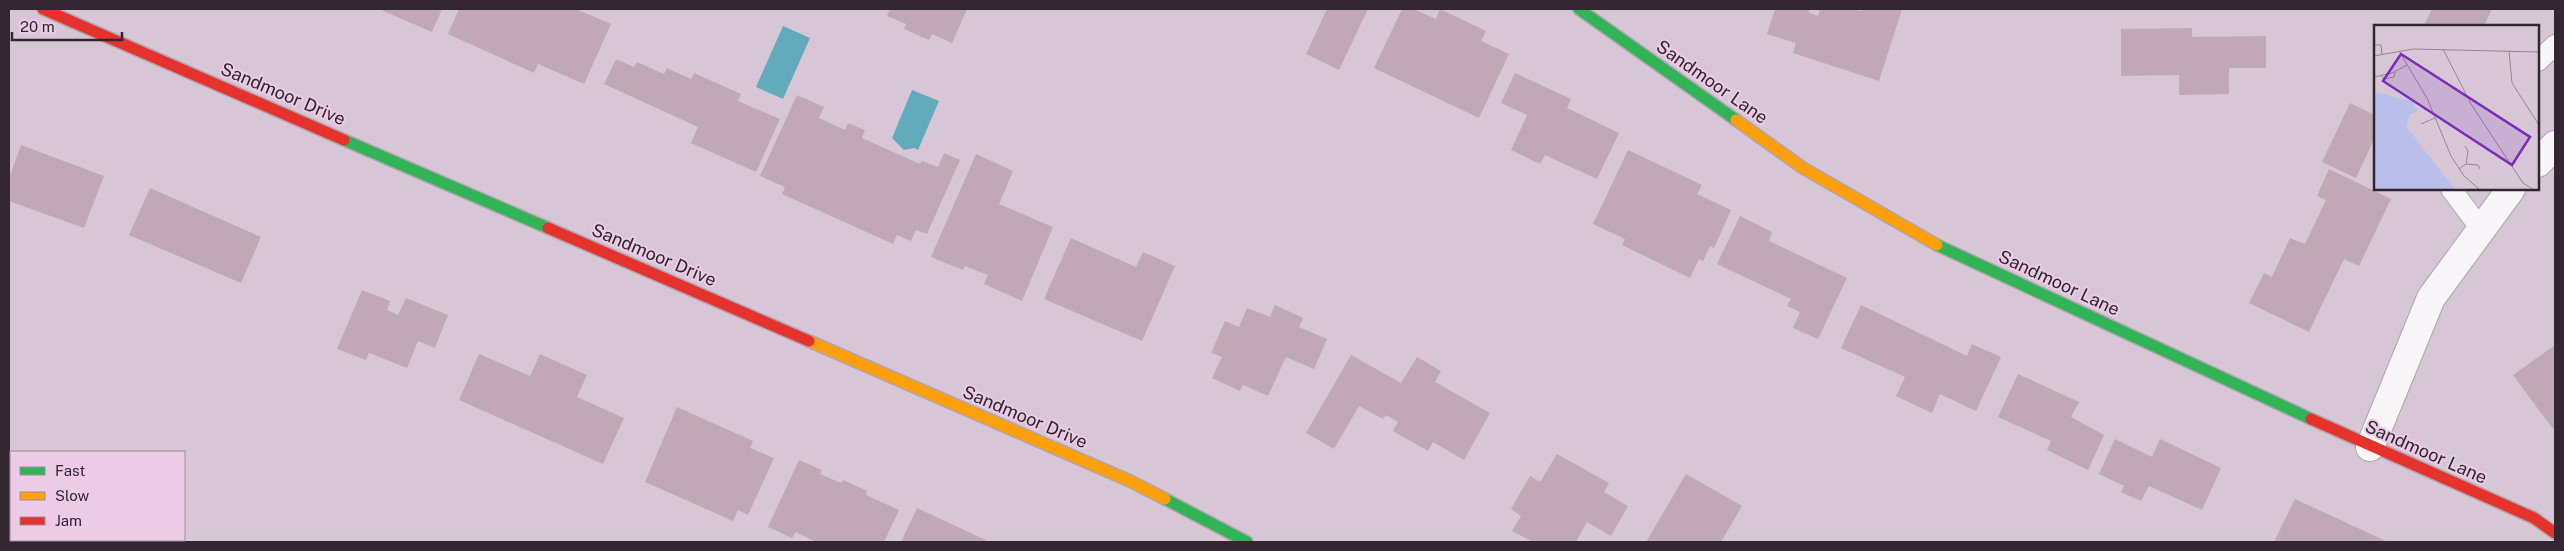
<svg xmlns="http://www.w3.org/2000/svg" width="2564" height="551" font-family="'Public Sans',sans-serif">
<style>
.water{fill:#61abbc}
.building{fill:#c0a8b7}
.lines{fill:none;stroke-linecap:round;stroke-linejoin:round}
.lane-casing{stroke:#b2a4b0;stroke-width:22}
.street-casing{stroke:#b2a4b0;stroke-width:30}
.fast-casing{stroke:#b2a4b0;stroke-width:14}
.slow-casing{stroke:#b2a4b0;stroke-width:14}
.jam-casing{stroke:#b2a4b0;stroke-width:14}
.lane{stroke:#f9f6f9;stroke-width:20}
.street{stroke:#f9f6f9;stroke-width:28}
.fast{stroke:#30b455;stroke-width:11}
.slow{stroke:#ff9f0a;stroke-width:11}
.jam{stroke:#e5322d;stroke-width:11}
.labels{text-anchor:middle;stroke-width:4;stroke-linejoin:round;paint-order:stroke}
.street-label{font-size:18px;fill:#322630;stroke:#eccbe7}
.inset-road{fill:none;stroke:#958693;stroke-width:1}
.view{fill:#7b2cbf;fill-opacity:0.15;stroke:#7b2cbf;stroke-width:2.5}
.inset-edge{fill:none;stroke:#322630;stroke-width:2.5}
</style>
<rect width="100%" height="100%" fill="#d7c6d5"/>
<g class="water">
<polygon points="783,26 810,38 783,99 756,87"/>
<polygon points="912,90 939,101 918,150 914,148 904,150 892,138"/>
</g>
<g class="building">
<polygon points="379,9 442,9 432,32"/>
<polygon points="459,9 576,9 611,24 584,84 538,64 534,73 448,34"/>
<polygon points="890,9 967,9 952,43 932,34 929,40 904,29 906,24 887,16"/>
<polygon points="1327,9 1368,9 1339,70 1306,54"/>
<polygon points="1402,9 1413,9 1436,19 1440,9 1486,31 1481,41 1509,54 1479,118 1374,68"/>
<polygon points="1775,9 1810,9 1808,12 1818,16 1820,9 1854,9 1862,11 1863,9 1902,9 1879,81 1793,53 1796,43 1767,34"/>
<polygon points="2432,9 2492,9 2484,26 2424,26"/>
<polygon points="2192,28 2192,37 2266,36 2266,68 2229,68 2229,94 2179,95 2179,75 2121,76 2121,29"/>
<polygon points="616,59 634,67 637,62 664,74 667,68 691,79 694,73 741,94 738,101 780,119 756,172 691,143 698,127 604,84"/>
<polygon points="1515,73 1571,99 1567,108 1619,133 1597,179 1545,155 1540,164 1511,150 1527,115 1501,103"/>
<polygon points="797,95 824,107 819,118 845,130 848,123 865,130 862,138 920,164 922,161 938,167 944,153 960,160 927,234 916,230 911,241 897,235 893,244 782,194 785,187 760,176"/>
<polygon points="2350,103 2375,115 2375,137 2356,178 2322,162"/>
<polygon points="21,145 104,176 84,228 9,201 9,179"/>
<polygon points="1628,150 1702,185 1697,194 1731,210 1714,248 1710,246 1703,261 1699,259 1690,278 1622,245 1625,239 1593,224"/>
<polygon points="976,154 1013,171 999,204 1053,227 1022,301 984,284 988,275 965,266 963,270 931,257"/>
<polygon points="2329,169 2391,199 2359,266 2344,259 2309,332 2249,303 2264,273 2272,277 2290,238 2305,244 2326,200 2317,196"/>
<polygon points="150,188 261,237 241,283 129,235"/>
<polygon points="1740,216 1772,232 1769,241 1847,278 1818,339 1793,328 1800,312 1787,306 1791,299 1717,264"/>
<polygon points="1071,238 1136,267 1143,252 1175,266 1142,341 1044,299"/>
<polygon points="362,290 390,301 387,310 398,315 406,298 448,315 435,348 418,341 407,368 369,353 366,360 337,349"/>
<polygon points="1275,305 1303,318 1299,327 1327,339 1314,369 1286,357 1268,396 1243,385 1240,391 1212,378 1222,357 1211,353 1225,321 1239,327 1247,308 1270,317"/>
<polygon points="1861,305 1967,356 1972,344 2001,357 1976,411 1940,394 1932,413 1896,396 1905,377 1841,348"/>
<polygon points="2555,345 2555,428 2553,429 2513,375"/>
<polygon points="479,354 530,376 540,354 587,375 577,397 624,418 603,464 459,400"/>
<polygon points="1351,355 1401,383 1417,357 1441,371 1435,382 1490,413 1464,460 1433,442 1428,451 1393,431 1398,422 1386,415 1383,419 1359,406 1334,449 1306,433"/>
<polygon points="2018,374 2079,402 2071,417 2104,435 2088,470 2047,450 2051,441 1998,417"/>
<polygon points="677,407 753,441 750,448 774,458 748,515 738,510 733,521 645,482"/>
<polygon points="2115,439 2152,457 2160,439 2221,468 2202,510 2149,486 2141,501 2121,492 2124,486 2099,474"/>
<polygon points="1557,454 1609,483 1604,492 1628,506 1611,536 1587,522 1576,542 1533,542 1512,531 1521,516 1511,509 1530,476 1540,482"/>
<polygon points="799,460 822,470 820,474 841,483 843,480 867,491 866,495 899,510 884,542 816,542 796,532 792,538 768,527"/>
<polygon points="1686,474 1742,506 1721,542 1646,542"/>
<polygon points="2295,499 2360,529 2388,542 2274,542"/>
<polygon points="917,508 990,542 901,542"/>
<polygon points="9,522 11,523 12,542 9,542"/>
</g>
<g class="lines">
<defs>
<g id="lane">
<polyline points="2538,61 2555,45"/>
<polyline points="2451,189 2481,229"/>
</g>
<g id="street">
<polyline points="2538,163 2555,145"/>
<polyline points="2370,447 2431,298 2511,189"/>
</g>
<g id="fast">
<polyline points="1579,9 1736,120"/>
<polyline points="344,140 548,228"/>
<polyline points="1937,245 2311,419"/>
<polyline points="1165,499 1247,542"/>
</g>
<g id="slow">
<polyline points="1736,120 1803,168 1937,245"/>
<polyline points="809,341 1130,481 1165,499"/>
</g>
<g id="jam">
<polyline points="43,9 344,140"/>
<polyline points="548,228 809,341"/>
<polyline points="2311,419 2534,518 2555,533"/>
</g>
</defs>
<use href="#lane" class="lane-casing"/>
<use href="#street" class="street-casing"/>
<use href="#fast" class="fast-casing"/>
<use href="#slow" class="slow-casing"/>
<use href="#jam" class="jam-casing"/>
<use href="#lane" class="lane"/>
<use href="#street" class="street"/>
<use href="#fast" class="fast"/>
<use href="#slow" class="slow"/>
<use href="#jam" class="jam"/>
</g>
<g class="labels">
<g class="street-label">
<text transform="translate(1712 82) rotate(35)" y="6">Sandmoor Lane</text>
<text transform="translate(283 94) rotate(23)" y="6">Sandmoor Drive</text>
<text transform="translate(654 255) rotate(23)" y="6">Sandmoor Drive</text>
<text transform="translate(2059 283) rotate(25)" y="6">Sandmoor Lane</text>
<text transform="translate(1025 417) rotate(23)" y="6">Sandmoor Drive</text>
<text transform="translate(2426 452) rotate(24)" y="6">Sandmoor Lane</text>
</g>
</g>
<g transform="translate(2374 25)">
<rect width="165" height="165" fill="#d7c6d5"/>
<path d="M0,67L38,76L44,86L36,90L32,101L81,165H0Z" fill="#b9beea"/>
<path class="inset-road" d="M0,20H7L8,29M69,24L97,79L149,158L160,165M25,26L53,73L77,131L90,151L106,165M135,26L138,58L165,100M0,31L39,24L165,27M8,51L10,54L20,52L21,47M0,52L18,48L33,40M47,99L61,93M92,139L104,140L106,144M85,144L92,139L94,126L91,121"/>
<path class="view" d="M27,29L156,112L138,140L9,56Z"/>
<rect width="165" height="165" class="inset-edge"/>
</g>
<rect width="2564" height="551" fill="none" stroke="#322630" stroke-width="20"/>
<rect x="10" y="451" width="175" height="90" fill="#eccbe7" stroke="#a2899e"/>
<rect x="20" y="467" width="25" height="8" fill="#30b455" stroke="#a2899e"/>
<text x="55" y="476" font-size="15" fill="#322630">Fast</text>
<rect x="20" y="492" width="25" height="8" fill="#ff9f0a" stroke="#a2899e"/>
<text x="55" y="501" font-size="15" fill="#322630">Slow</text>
<rect x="20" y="517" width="25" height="8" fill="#e5322d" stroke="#a2899e"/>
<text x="55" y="526" font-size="15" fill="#322630">Jam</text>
<path d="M12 32v8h110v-8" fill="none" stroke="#322630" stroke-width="2.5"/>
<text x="20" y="32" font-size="15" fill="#322630" stroke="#eccbe7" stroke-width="4" paint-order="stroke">20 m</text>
</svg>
